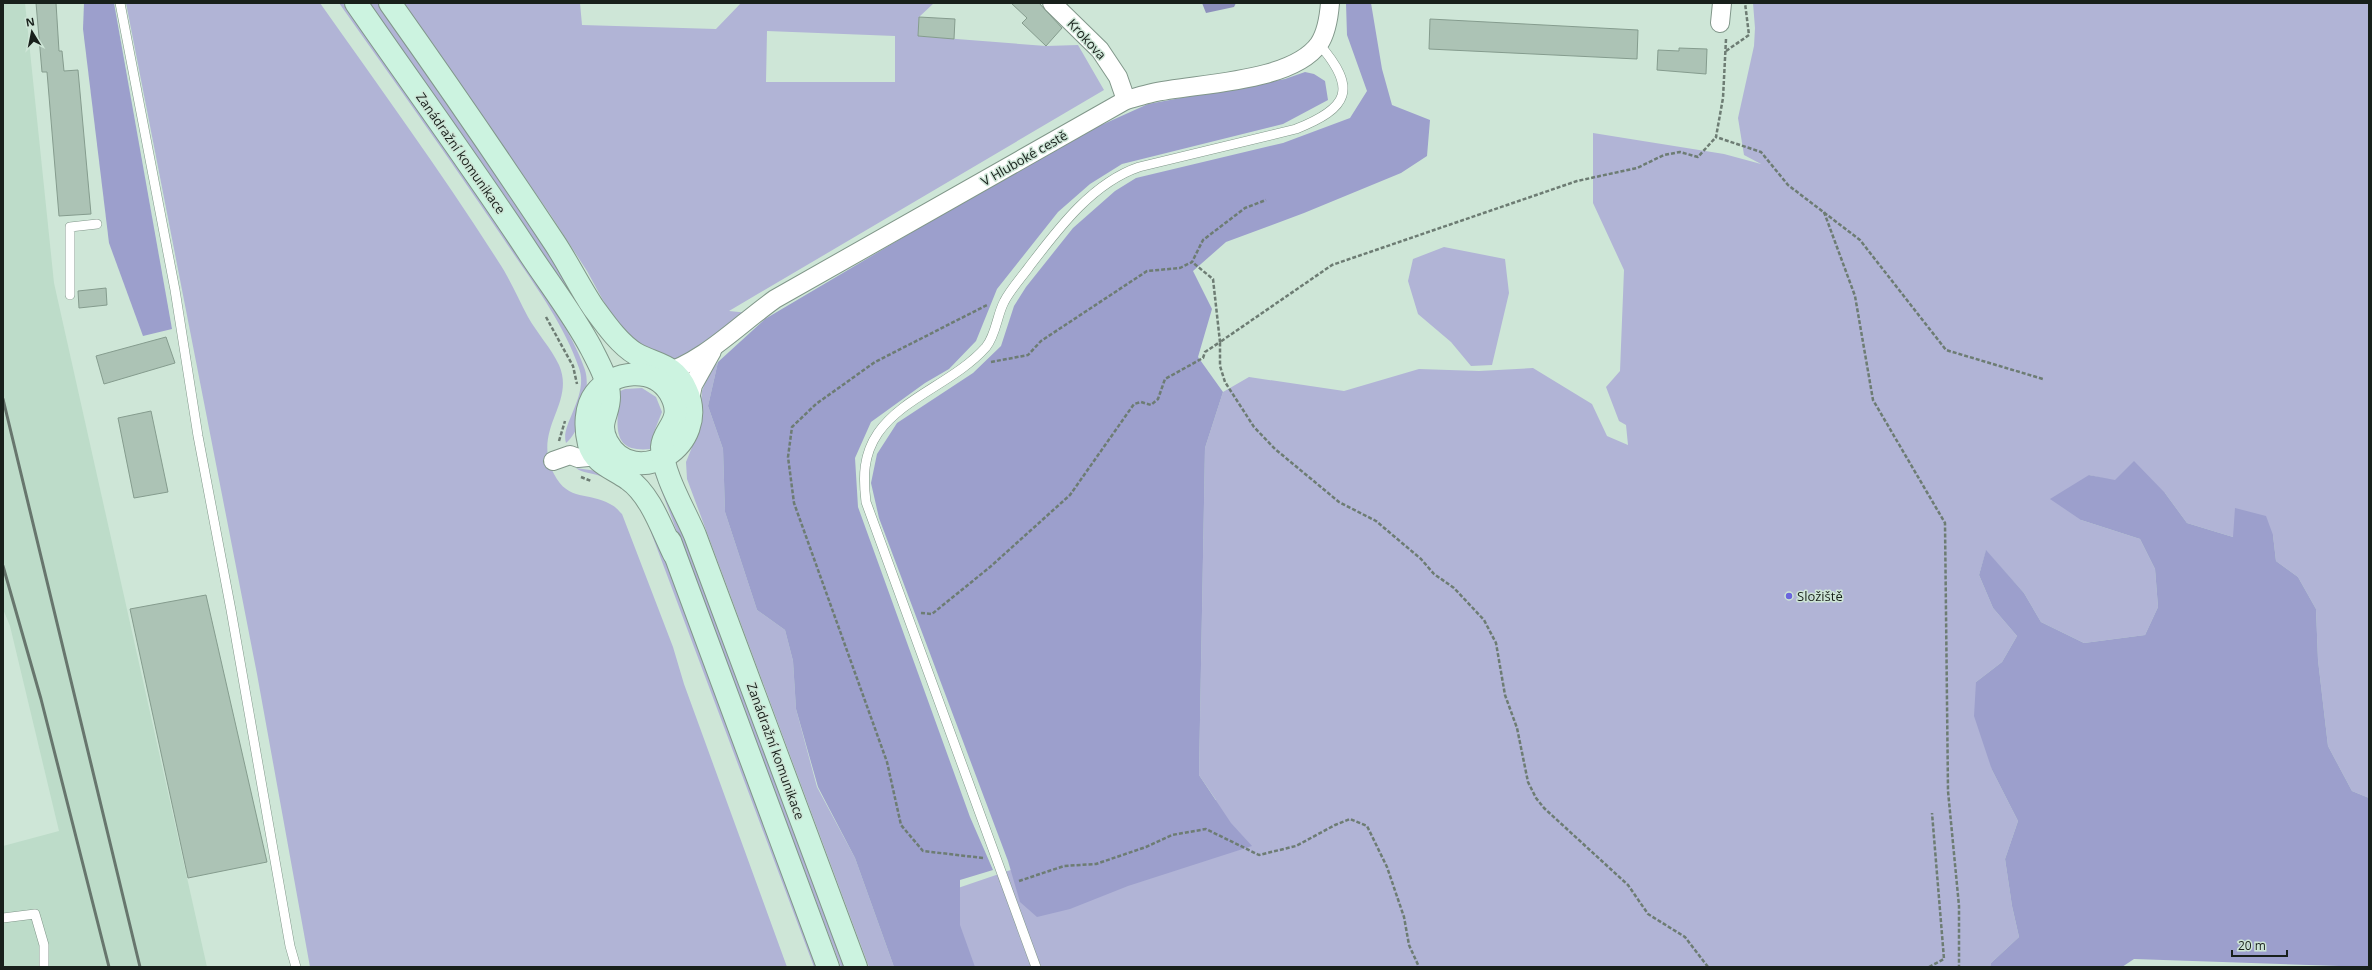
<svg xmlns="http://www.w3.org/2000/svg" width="2372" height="970" font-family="'Open Sans',sans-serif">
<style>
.built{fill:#bddcc9}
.green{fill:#b1b4d6;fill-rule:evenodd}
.forest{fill:#9c9fcc}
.water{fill:#8d90bc}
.building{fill:#acc3b5;stroke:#859c8e}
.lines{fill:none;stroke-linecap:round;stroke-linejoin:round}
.lane-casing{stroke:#81978a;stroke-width:10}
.street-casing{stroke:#81978a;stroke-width:20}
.secondary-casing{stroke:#81978a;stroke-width:24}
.path{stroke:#6d7c73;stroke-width:2.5;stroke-dasharray:4 2;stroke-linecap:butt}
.lane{stroke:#fff;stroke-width:9}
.street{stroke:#fff;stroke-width:18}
.secondary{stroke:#ccf3e0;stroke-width:22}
.rail{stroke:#67766d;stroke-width:3}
.poi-dot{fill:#6b65de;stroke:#cee6d7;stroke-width:1.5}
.labels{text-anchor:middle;stroke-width:3;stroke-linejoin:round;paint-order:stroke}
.street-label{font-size:13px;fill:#18201b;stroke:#cee6d7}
.poi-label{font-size:13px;fill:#18201b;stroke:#cee6d7;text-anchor:start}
</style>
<rect width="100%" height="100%" fill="#cee6d7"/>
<polygon class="built" points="3,3 25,3 54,283 207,967 3,967 3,846 59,831 10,626 3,609"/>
<g class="green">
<path d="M126,3H320C380,88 442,173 498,261C510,279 518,298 528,317C537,333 551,348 559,365C576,404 531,429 554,474C568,502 590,492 610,504C615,506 619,511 622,514L673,647L684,684L787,967H310L257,674Z"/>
<path d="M339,3H343C402,86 462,169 518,255C540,288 573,333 585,370C591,388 581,432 566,443C560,425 589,396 579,368C563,321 530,279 503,238C450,159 394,81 339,3Z"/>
<path d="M369,3H378C462,122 549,240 615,370L609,373L555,275L507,199Z"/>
<path d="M403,3H580L582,25L716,29L741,3H934L919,17L918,36L1046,46L1078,45L1104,90L729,311L749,313L718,339L677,361L647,352L616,324L587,271L550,214ZM767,31L895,36V82H766Z"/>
<polygon points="1753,3 2369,3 2369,798 2352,791 2328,746 2318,660 2316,609 2298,577 2276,561 2273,535 2233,537 2187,523 2165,493 2089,475 2081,520 2140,539 2155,569 2158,607 2145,635 2084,643 2041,622 2024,593 1986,551 1979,575 1993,608 2017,636 2002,662 1976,682 1992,770 2018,821 2005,859 2012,906 2019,937 1991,963 1990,967 899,967 879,915 1216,800 1199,775 1205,448 1223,392 1249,377 1344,391 1419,369 1479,371 1533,368 1592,404 1607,436 1628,445 1626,425 1619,421 1606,387 1620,371 1624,270 1593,203 1593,133 1724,154 1761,164 1744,155 1738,118 1754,46 1755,28"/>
<polygon points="1444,247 1505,259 1509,293 1492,365 1471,366 1451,342 1418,314 1408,281 1413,259"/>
<polygon points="718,362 708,406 723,449 725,512 757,610 785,630 793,661 796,709 817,787 855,858 894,967 869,967 687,479 686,462 699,430 702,391 709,373"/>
<path d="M642,388L656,397L662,412L654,432L651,449C605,454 621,417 618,392L625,389Z"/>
<path d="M576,468L597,471L629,489L652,524L817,967H814L643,511C632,496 618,481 600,476C593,473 582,473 576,468Z"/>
<polygon points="661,469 848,967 841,967 654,471"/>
</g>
<g class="forest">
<polygon points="84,3 114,3 172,329 143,336 109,243 83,29"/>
<polygon points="1346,3 1371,3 1382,69 1392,105 1430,120 1427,156 1401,173 1304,213 1226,242 1193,271 1212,309 1198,357 1223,392 1205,448 1199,775 1231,823 1252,846 1128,886 1070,909 1037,917 1020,902 1008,861 879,518 871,483 877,454 897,423 973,373 1001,346 1014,306 1026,287 1073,228 1115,191 1136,178 1283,143 1350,118 1367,91 1347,35"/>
<polygon points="1305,72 1314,74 1325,81 1328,100 1283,124 1122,164 1090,184 1058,212 997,289 976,341 949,369 925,383 871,422 855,458 858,507 970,817 993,870 960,880 960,925 975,967 894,967 855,858 818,787 796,709 793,661 785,630 757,610 725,512 723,449 708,406 718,362 765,319 1066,141 1148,104 1285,79"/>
<polygon points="2134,461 2165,493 2187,523 2233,537 2235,508 2266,516 2273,535 2276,561 2298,577 2316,609 2318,660 2328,746 2352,791 2369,798 2369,967 2134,959 2122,967 1990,967 1991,963 2019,937 2012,906 2005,859 2018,821 1992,770 1974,716 1976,682 2002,662 2017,636 1993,608 1979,575 1986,550 2024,593 2041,622 2084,643 2145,635 2158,607 2155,569 2140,539 2081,520 2050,499 2089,475 2115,480"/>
</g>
<polygon class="water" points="1202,3 1236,3 1234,7 1206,13"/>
<g class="building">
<polygon points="36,3 56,3 59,51 62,51 64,71 78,70 91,214 59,216 47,72 42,72"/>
<polygon points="1011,3 1039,3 1062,28 1046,46 1022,23 1027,18"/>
<polygon points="919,17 955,19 954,39 918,36"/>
<polygon points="1430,19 1638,30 1637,59 1429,49"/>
<polygon points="1679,48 1707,49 1706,74 1657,70 1658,50 1679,51"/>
<polygon points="106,288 107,305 79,308 78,291"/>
<polygon points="166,337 175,363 104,384 96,356"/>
<polygon points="151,411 168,492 134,498 118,418"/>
<polygon points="206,595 267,862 188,878 130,609"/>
</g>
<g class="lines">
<defs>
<g id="lane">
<polyline points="120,3 175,290 198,436 231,610 290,946 296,967"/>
<polyline points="70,295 70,227 97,224"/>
<polyline points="3,918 35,914 44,945 44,967"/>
<path d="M1036,967L866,502C863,477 863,455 878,433C903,397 955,382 986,347C996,335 997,315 1004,302C1010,290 1021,278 1029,267C1058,229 1092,183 1139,167L1296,129C1349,108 1358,89 1319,44"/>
</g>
<g id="street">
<polyline points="1052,3 1100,50 1118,77 1126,100"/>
<polyline points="1720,23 1722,3"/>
<path d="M660,375C705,361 737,326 775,299L1126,100C1134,98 1143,95 1152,93C1196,83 1291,83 1319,44C1327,32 1329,16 1330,3"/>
<polyline points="690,399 693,385 712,351"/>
<polyline points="553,461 570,455 578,458 608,455"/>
</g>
<g id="secondary">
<path d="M356,3C414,87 475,170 531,256C551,286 574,316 591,348C598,362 609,381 609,397C609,415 597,422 607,442C634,492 712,445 686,390C675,364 656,365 636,354C619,344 604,322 593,307C579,286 568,263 554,242C501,162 446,82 390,3"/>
<polyline points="670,541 828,967"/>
<path d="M674,554C662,530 651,495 628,479C613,468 595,464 589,444C585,428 585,407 595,394C613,370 654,366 670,393C686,421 663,428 662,447C662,473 685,511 695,535L856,967"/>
</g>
</defs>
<use href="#lane" class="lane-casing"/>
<use href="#street" class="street-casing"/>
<use href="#secondary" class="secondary-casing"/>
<g class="path">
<polyline points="1726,39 1723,98 1716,137 1761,152 1788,185 1860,240 1946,350 2043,379"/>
<polyline points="1726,51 1749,35 1745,3"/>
<polyline points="1824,212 1855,296 1873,400 1945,523 1948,791 1959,906 1959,967"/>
<polyline points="546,317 573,366 577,384"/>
<polyline points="991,362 1028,355 1041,341 1147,271 1180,268 1192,262 1203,240 1245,208 1266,200"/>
<polyline points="559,441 565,421"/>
<polyline points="581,477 591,481"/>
<polyline points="921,613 932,614 990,567 1070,495 1134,404 1141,402 1151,405 1158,399 1165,379 1203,358 1205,352 1220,342 1213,279 1192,262"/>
<polyline points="983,858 923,851 901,825 887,762 794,503 788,457 792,427 816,404 875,362 987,305"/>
<polyline points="1019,881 1064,866 1096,864 1146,847 1172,835 1206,829 1259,855 1296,846 1335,825 1350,819 1367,826 1387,867 1404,917 1409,945 1419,967"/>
<polyline points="1708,967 1685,937 1648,914 1628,885 1544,808 1536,798 1528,782 1517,728 1505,695 1496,643 1484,620 1454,588 1434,574 1421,559 1376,521 1339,502 1275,449 1254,427 1225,382 1220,366 1220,342 1332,265 1577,181 1637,168 1664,155 1680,152 1698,157 1716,137"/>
<polyline points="1929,967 1944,959 1932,813"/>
</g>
<use href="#lane" class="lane"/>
<use href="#street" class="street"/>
<use href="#secondary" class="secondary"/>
<g class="rail">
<polyline points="3,399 140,967"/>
<polyline points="3,566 41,699 109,967"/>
</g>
</g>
<circle class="poi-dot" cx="1789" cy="596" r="4"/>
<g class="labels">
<g class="street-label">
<text transform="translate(1087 39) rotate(47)" y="5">Krokova</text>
<text transform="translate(461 153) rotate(55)" y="5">Zanádražní komunikace</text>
<text transform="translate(1024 158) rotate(-30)" y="5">V Hluboké cestě</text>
<text transform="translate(776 751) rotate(70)" y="5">Zanádražní komunikace</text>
</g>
<g class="poi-label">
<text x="1797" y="601">Složiště</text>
</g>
</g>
<rect width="2372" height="970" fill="none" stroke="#18201b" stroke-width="8"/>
<g transform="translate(32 32) rotate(350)" stroke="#cee6d7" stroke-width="3" paint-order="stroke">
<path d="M0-3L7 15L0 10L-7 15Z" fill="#18201b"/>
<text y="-6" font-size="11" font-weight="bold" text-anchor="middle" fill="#18201b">N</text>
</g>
<path d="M2232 950v6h55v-6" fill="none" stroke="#18201b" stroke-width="2"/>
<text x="2238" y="950" font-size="12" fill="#18201b" stroke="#cee6d7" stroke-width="3" paint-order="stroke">20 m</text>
</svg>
